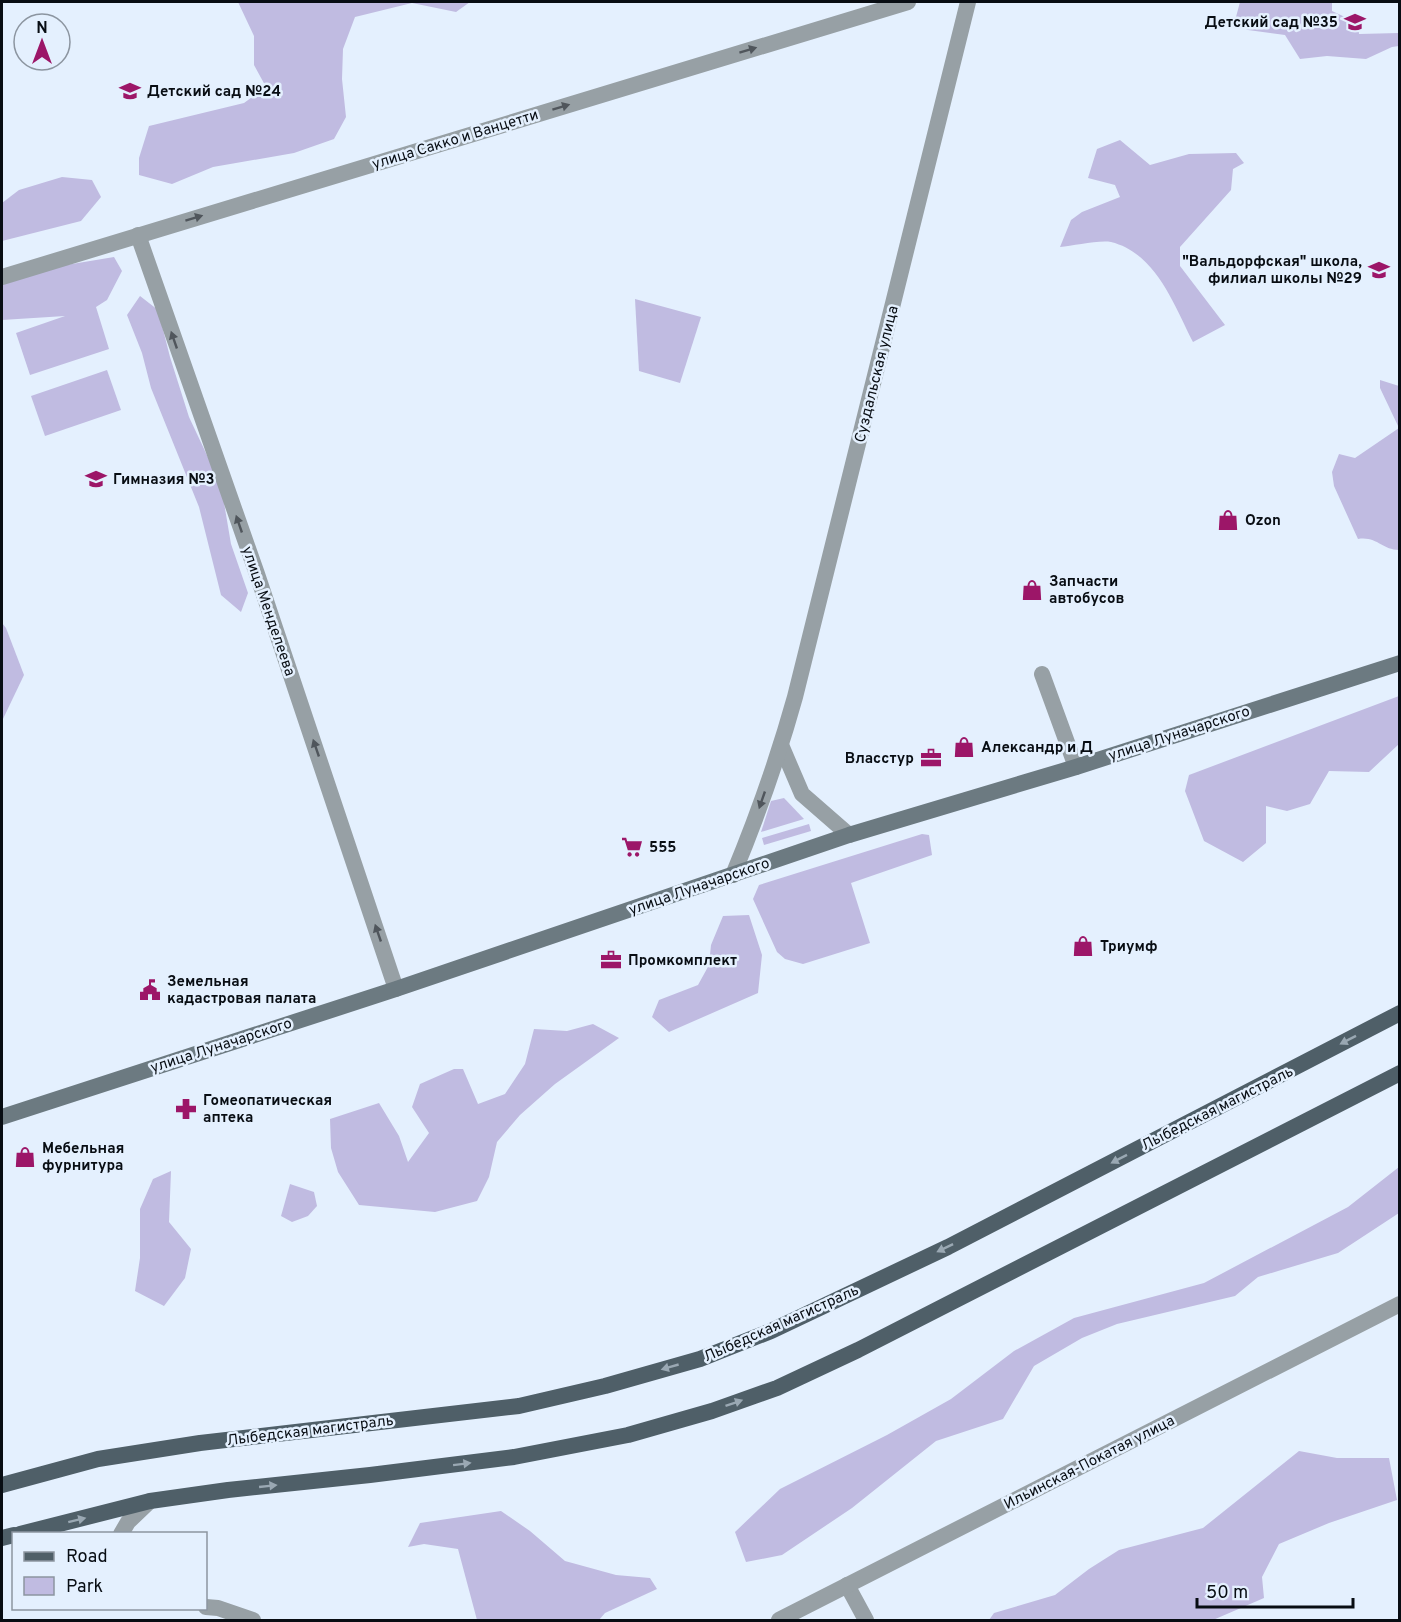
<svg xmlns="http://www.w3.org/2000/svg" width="1401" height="1622" font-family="Overpass,sans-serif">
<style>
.green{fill:#c0bbe1}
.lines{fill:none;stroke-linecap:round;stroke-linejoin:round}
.minor{stroke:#97a0a5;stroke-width:16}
.tertiary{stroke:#97a0a5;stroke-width:16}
.secondary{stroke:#6c7a81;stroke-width:16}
.primary{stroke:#4f5f68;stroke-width:16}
.oneway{fill:#50565c}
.oneway2{fill:#9aa8b3}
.labels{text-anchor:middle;stroke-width:5;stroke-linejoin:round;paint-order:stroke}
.poi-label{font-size:15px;font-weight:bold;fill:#080d13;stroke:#e4f0fe;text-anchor:start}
.street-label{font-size:15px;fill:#080d13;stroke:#e4f0fe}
</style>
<rect width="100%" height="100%" fill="#e4f0fe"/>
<g class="green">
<polygon points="238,2 470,2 456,12 412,3 355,17 343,49 342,79 346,117 334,139 294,153 213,167 172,184 139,175 139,158 149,126 244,103 266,87 254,65 254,36"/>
<polygon points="1240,2 1332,2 1332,11 1358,23 1359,34 1399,33 1399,46 1392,47 1366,59 1327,56 1300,59 1285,35 1248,30 1239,26 1236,17"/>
<path d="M1120,140L1150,165L1189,154L1236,153L1244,163L1233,169L1231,190L1180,247V266L1225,325L1193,342C1174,305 1156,253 1111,242C1098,240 1073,246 1060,247L1071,220L1082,212L1120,197L1115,185L1088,178L1097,149Z"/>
<polygon points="62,177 92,180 101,197 81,221 2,241 2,203 19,190"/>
<polygon points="114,257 122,271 107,300 96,307 109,349 30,375 16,333 65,316 2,320 2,285 54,267"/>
<polygon points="140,296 158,310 170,357 189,417 221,485 231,544 248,593 241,612 221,595 199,507 151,388 142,353 127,315"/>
<polygon points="635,299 701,317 680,383 639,371"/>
<polygon points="107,370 121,410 45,436 31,396"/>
<path d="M1380,380L1399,386V550C1382,550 1377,536 1358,539L1334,486L1332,472L1339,454L1355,458L1399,428L1380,388Z"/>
<polygon points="2,623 6,628 24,675 2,721"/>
<polygon points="1399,696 1399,744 1369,772 1329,771 1310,804 1287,811 1266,806 1266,843 1243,862 1204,841 1185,791 1189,775"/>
<polygon points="784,798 804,819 761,832 771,801"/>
<polygon points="809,824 811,831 764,845 762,838"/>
<polygon points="922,834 929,835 932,855 851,883 870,943 803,964 785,959 777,952 753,899 759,885"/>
<polygon points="749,915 762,955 758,993 669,1032 652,1017 659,1000 698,985 709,965 711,945 723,916"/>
<polygon points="593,1024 619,1038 555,1084 520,1115 497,1142 489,1177 477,1201 435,1212 359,1205 338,1172 331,1148 330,1119 379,1103 399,1136 408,1162 429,1133 412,1107 420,1084 454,1069 463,1069 478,1104 505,1094 525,1064 534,1029 567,1031"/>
<polygon points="1399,1167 1399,1213 1338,1253 1258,1277 1235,1296 1117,1324 1082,1338 1034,1366 1003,1419 936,1441 852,1508 782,1555 746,1562 735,1532 780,1489 887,1435 951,1399 1014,1351 1074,1318 1204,1283 1348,1207"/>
<polygon points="171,1171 169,1222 191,1249 185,1278 164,1306 135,1291 140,1258 140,1209 153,1179"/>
<polygon points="290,1184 314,1192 317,1206 308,1216 292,1222 281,1216"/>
<polygon points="1299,1451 1337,1458 1389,1458 1397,1500 1329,1523 1279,1544 1262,1577 1264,1598 1213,1620 989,1620 994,1613 1055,1595 1089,1569 1119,1550 1203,1528"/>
<polygon points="501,1511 530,1531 565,1561 616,1575 650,1578 657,1589 605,1613 599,1620 477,1620 458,1549 424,1544 408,1547 420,1523"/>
</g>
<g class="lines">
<g class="minor">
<polyline points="138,235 257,574 396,989"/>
<polyline points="2,277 908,2"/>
<polyline points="1042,674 1076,767"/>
<polyline points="781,745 802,794 849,835"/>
<path d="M733,875C757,817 778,758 795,697L968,2"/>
<polyline points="847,1585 866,1620"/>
<polyline points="779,1620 1400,1304"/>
</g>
<g class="tertiary">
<polyline points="121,1534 128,1522 150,1501"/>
<polyline points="206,1607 218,1608 253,1620"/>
</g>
<polyline class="secondary" points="2,1117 396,989 849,835 1076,767 1400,663"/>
<g class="primary">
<polyline points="2,1485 98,1459 200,1443 519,1406 605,1386 700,1359 771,1331 948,1247 1400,1013"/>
<polyline points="20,1534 150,1501 228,1490 370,1475 514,1457 628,1435 712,1411 777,1388 858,1350 1400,1073"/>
<polyline points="2,1538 14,1535"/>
</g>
</g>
<defs><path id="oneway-solid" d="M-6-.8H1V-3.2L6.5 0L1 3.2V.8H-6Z" transform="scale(1.5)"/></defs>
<g class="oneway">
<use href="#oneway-solid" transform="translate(748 50) rotate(-17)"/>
<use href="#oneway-solid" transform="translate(561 107) rotate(-17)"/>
<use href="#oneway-solid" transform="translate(194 218) rotate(-17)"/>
<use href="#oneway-solid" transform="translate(174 340) rotate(-109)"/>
<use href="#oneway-solid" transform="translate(239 524) rotate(-109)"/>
<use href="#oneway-solid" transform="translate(316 748) rotate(-109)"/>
<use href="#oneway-solid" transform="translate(762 800) rotate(109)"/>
<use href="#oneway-solid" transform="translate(378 933) rotate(-109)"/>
</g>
<g class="oneway2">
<use href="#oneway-solid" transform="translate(1348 1040) rotate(153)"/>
<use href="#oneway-solid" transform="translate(1119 1159) rotate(153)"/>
<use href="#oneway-solid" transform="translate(945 1248) rotate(154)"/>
<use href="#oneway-solid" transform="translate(670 1367) rotate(164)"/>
<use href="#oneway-solid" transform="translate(734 1403) rotate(-19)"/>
<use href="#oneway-solid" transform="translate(462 1464) rotate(-7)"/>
<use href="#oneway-solid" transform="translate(268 1486) rotate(-6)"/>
<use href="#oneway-solid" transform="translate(77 1520) rotate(-14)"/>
</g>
<defs>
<symbol id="school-bare" viewBox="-9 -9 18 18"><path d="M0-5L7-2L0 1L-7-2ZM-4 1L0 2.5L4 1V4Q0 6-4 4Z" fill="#9c1668" stroke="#e4f0fe" stroke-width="2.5" paint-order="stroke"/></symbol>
<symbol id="shop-bare" viewBox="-9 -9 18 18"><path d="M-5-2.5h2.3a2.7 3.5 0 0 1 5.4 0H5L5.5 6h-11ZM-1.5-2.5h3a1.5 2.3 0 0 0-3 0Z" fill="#9c1668" stroke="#e4f0fe" stroke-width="2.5" paint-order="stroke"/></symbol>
<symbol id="office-bare" viewBox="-9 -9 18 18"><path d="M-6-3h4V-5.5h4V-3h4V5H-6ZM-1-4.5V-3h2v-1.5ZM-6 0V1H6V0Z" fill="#9c1668" stroke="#e4f0fe" stroke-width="2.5" paint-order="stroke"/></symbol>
<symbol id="supermarket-bare" viewBox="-9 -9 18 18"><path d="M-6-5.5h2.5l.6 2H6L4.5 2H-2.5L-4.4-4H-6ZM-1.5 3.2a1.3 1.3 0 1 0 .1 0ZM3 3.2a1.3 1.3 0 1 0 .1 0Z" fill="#9c1668" stroke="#e4f0fe" stroke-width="2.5" paint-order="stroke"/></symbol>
<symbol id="civic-bare" viewBox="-9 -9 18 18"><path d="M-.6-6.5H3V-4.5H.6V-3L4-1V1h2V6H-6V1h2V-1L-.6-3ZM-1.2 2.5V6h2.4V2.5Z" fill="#9c1668" stroke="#e4f0fe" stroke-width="2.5" paint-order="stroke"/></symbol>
<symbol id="pharmacy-bare" viewBox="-9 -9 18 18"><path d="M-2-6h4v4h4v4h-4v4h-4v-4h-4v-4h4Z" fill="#9c1668" stroke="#e4f0fe" stroke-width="2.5" paint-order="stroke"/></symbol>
</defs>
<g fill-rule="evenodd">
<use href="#school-bare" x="1340" y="7" width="30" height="30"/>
<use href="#school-bare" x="115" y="76" width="30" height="30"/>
<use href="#school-bare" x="1364" y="255" width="30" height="30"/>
<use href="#school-bare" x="81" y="464" width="30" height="30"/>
<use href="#shop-bare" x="1213" y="505" width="30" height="30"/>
<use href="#shop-bare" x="1017" y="575" width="30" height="30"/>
<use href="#shop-bare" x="949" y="732" width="30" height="30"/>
<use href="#office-bare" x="916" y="743" width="30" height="30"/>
<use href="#supermarket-bare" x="617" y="832" width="30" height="30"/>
<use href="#shop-bare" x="1068" y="931" width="30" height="30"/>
<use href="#office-bare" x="596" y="945" width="30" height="30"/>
<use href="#civic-bare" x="135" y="975" width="30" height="30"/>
<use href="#pharmacy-bare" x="171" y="1094" width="30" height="30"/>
<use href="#shop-bare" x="10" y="1142" width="30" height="30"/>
</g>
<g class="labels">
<g class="poi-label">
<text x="1338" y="27" text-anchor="end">Детский сад №35</text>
<text x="147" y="96">Детский сад №24</text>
<text x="1362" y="266" text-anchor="end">"Вальдорфская" школа,<tspan x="1362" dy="17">филиал школы №29</tspan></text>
<text x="113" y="484">Гимназия №3</text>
<text x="1245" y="525">Ozon</text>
<text x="1049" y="586">Запчасти<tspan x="1049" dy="17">автобусов</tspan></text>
<text x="981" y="752">Александр и Д</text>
<text x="914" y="763" text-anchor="end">Власстур</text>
<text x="649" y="852">555</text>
<text x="1100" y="951">Триумф</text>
<text x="628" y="965">Промкомплект</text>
<text x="167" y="986">Земельная<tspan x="167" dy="17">кадастровая палата</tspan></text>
<text x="203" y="1105">Гомеопатическая<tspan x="203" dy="17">аптека</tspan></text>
<text x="42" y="1153">Мебельная<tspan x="42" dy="17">фурнитура</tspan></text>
</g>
<g class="street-label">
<text transform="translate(455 139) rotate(-17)" y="5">улица Сакко и Ванцетти</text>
<text transform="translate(876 374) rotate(-76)" y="5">Суздальская улица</text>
<text transform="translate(269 611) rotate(71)" y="5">улица Менделеева</text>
<text transform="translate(1179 733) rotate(-18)" y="5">улица Луначарского</text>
<text transform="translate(699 886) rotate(-19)" y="5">улица Луначарского</text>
<text transform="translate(221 1045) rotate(-18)" y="5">улица Луначарского</text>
<text transform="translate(1217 1108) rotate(-27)" y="5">Лыбедская магистраль</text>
<text transform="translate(781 1323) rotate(-24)" y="5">Лыбедская магистраль</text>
<text transform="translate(310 1430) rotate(-7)" y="5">Лыбедская магистраль</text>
<text transform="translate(1089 1462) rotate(-27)" y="5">Ильинская-Покатая улица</text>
</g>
</g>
<rect width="1401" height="1622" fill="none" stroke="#080d13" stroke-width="6"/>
<rect x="12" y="1532" width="195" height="78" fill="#e4f0fe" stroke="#8c95a0" stroke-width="1.5"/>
<rect x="24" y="1552" width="30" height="9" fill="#4f5f68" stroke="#8c95a0" stroke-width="1.5"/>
<text x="66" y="1562" font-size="18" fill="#080d13">Road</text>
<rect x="24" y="1577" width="30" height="18" fill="#c0bbe1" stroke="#8c95a0" stroke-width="1.5"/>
<text x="66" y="1592" font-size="18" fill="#080d13">Park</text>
<g transform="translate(42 42)"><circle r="28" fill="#e4f0fe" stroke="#8c95a0" stroke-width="1.5"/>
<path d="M0-4.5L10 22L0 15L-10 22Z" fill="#9c1668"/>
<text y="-9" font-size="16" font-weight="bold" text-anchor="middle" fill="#080d13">N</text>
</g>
<path d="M1197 1598v9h156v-9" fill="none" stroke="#080d13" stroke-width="3"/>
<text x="1206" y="1598" font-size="18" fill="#080d13" stroke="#e4f0fe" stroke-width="4.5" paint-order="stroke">50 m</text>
</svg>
